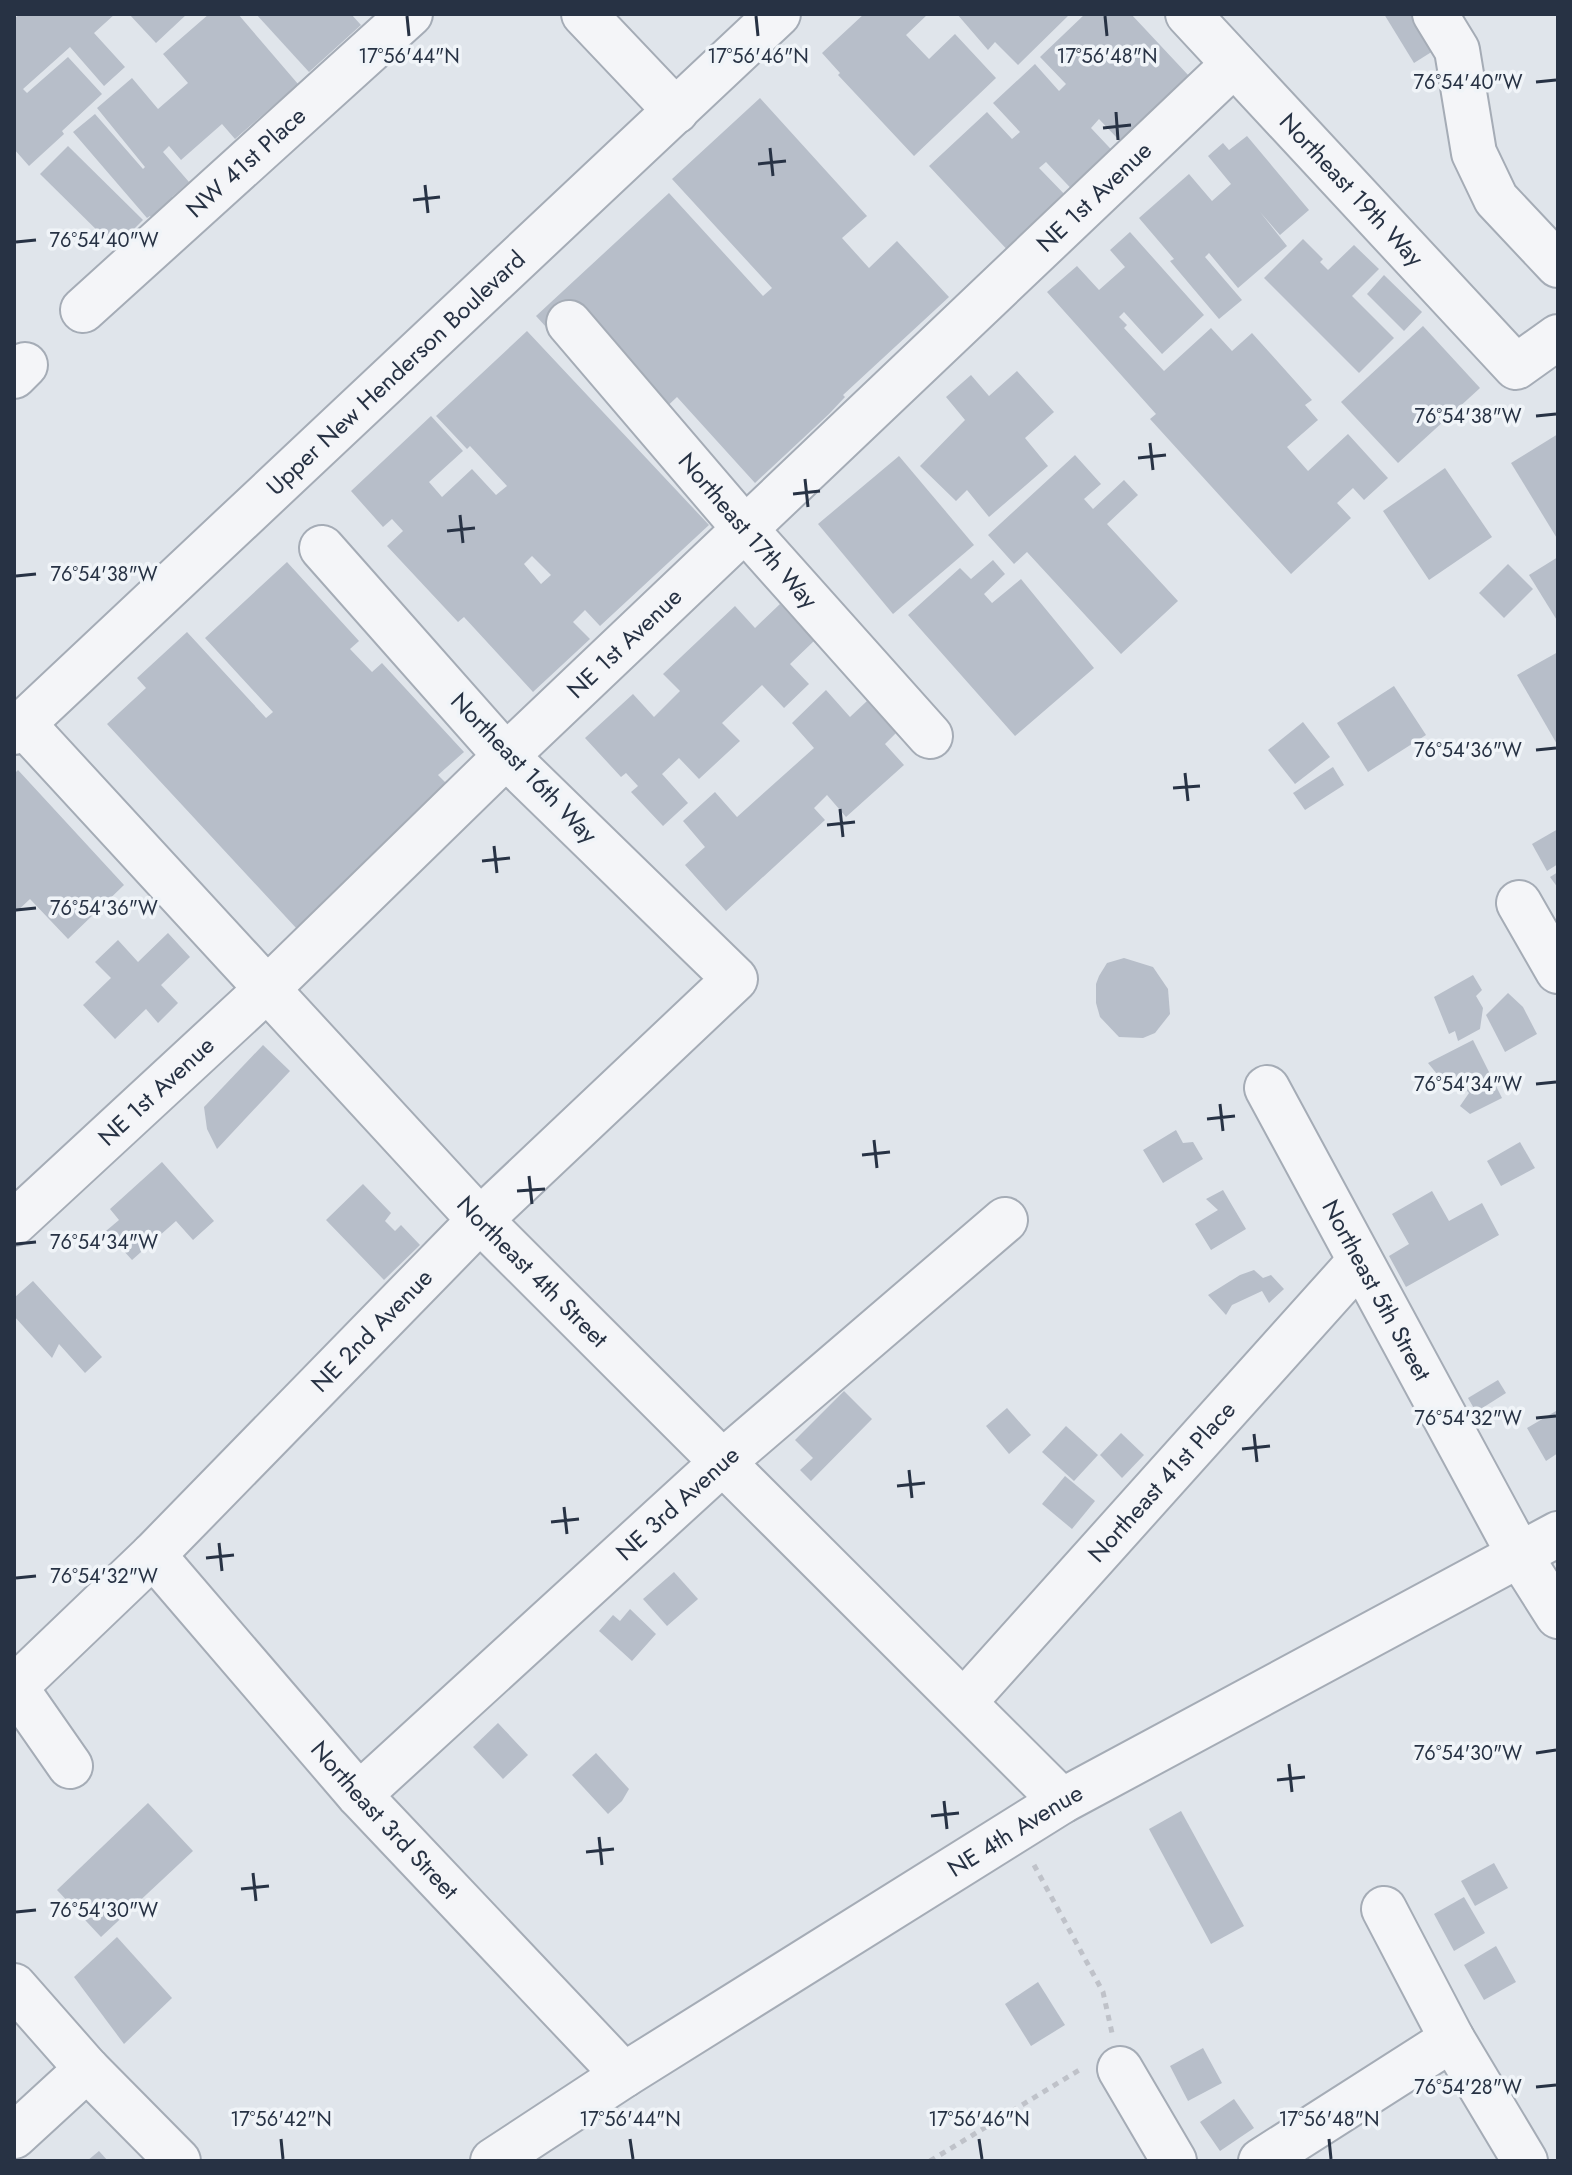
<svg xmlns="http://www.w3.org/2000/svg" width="1572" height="2175" font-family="Jost,sans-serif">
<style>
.building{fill:#b7bec9;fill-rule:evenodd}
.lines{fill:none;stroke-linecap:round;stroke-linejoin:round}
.minor-casing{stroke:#a5acb6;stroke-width:48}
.path{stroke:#bfc2c9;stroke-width:5;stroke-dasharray:6 6;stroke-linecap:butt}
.minor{stroke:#f4f5f8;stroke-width:44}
.ticks{fill:none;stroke:#273244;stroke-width:3}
.labels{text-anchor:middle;stroke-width:7;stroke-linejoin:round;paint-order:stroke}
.street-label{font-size:24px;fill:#273244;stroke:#f0f4f8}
.ticks-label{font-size:20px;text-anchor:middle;fill:#273244;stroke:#f0f4f8;stroke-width:7;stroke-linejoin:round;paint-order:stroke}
</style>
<rect width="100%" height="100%" fill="#e0e5eb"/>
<g class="building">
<polygon points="20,14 115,14 94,33 125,67 104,86 70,47 23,89 27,93 68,57 102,94 62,131 64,134 29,166 14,149 14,19"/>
<polygon points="129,14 187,14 156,43"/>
<polygon points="209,14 238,14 298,84 235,139 222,124 181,160 169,146 163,152 189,182 172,197 175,200 153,220 150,216 147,218 73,132 95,114 143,169 145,167 97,108 132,78 158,109 188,83 163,54"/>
<polygon points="256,14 351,14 361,25 309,72"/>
<polygon points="864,14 928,14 906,35 929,59 955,34 996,78 914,156 838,75 840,73 822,53"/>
<polygon points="957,14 1070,14 1018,65 995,42 988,50"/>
<polygon points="1085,14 1131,14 1204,92 1135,157 1099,119 1091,128 1123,162 1082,200 1046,162 1039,168 1071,201 1013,256 929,166 987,112 1012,139 1020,132 993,103 1035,64 1059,91 1066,84 1040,57"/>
<polygon points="1384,14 1421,14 1441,46 1414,63"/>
<polygon points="760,98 867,216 842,238 869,268 897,241 949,297 843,395 845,397 829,414 755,483 677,397 641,431 536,316 669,193 763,296 772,288 672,179"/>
<polygon points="1247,136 1309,210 1280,235 1260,212 1287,246 1238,288 1209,253 1205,257 1242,300 1219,319 1170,261 1174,259 1139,218 1189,174 1212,201 1231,184 1208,156 1223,143 1229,150"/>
<polygon points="68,146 143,220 115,248 40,174"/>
<polygon points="1130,232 1204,315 1162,354 1124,312 1119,317 1127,325 1124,328 1164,371 1211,328 1232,351 1252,333 1312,400 1305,405 1318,420 1287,447 1308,471 1348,434 1388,478 1364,500 1353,488 1337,503 1351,518 1291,574 1150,419 1156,414 1047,292 1077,266 1099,290 1125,267 1110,250"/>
<polygon points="1303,239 1323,259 1320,262 1328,270 1354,245 1379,269 1352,296 1394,338 1359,373 1264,278"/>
<polygon points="1384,275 1422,312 1404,331 1367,294"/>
<polygon points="1423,326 1480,388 1398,463 1341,402"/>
<path d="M527,331L709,525L600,626L585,610L573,622L590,639L533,692L464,617L458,622L387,546L403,531L392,519L383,527L351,491L431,416L463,451L429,482L442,497L472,469L496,495L507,486L470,446L467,449L436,416ZM532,556L551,575L541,584L524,564Z"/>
<polygon points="1017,371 1054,412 1025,438 1048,466 989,517 967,490 956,501 920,466 965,420 946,397 971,375 989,396"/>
<polygon points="1558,434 1558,540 1511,463"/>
<polygon points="1075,455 1101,484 1084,499 1093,509 1124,480 1138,495 1107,524 1178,601 1121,654 1027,552 1014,564 988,535"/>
<polygon points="899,456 974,545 893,614 818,524"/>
<polygon points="1445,468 1492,537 1429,580 1383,511"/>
<polygon points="1558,557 1558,622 1529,575"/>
<polygon points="993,560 1005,574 984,594 992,603 1021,579 1094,668 1015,736 908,615 960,568 971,579"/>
<polygon points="287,562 359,641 350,649 372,672 382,663 464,752 438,775 450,787 297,929 107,724 146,688 137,678 187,632 266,718 273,712 205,638"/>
<polygon points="1508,564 1533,589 1504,618 1479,593"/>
<polygon points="780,604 814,641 790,664 809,684 784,708 762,685 722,723 740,741 699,779 679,758 662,774 688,803 663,826 631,792 638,786 626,773 621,777 585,738 633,694 654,717 680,691 663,674 735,606 755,628"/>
<polygon points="1558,652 1558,746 1517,675"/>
<polygon points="1394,686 1426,735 1368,772 1337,723"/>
<polygon points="826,690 850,717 867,701 896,733 885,744 904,765 846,817 827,795 814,808 825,820 726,911 685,865 705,847 683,821 715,792 737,817 814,748 792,723"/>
<polygon points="1303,722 1330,757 1295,784 1268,750"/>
<polygon points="1333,767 1344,785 1305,810 1293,793"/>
<polygon points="18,770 124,885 68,939 30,899 14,914 14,774"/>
<polygon points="1558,829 1558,864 1547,871 1532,844"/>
<polygon points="1558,872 1558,888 1550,877"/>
<polygon points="168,933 190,957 161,985 178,1003 158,1023 146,1009 115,1039 83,1005 111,978 95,962 118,940 138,962"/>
<polygon points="1124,958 1153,967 1168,989 1170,1014 1155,1033 1143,1038 1119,1037 1100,1017 1096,1003 1096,984 1099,976 1107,963"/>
<polygon points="1473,975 1482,990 1476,996 1483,1008 1480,1029 1458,1041 1455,1031 1449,1034 1434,997"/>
<polygon points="1508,993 1523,1007 1537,1034 1505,1052 1486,1015"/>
<polygon points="1473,1040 1502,1098 1470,1114 1460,1106 1469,1093 1451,1073 1442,1080 1428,1063"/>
<polygon points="263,1045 290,1071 217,1149 207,1129 204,1107"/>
<polygon points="1176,1130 1183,1143 1193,1142 1203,1159 1163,1183 1143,1150"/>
<polygon points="1520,1142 1535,1168 1501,1186 1487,1161"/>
<polygon points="162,1162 214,1221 193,1240 176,1221 132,1260 106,1231 119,1220 110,1209"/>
<polygon points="363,1184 391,1213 385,1221 395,1231 401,1225 420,1245 384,1280 326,1220"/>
<polygon points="1223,1190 1246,1229 1211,1250 1195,1224 1218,1210 1206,1199"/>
<polygon points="1432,1191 1449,1221 1482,1203 1499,1235 1406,1287 1389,1256 1409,1244 1392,1214"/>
<polygon points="1254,1270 1263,1278 1271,1275 1284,1289 1269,1303 1262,1291 1232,1305 1226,1315 1208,1295 1240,1275"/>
<polygon points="33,1281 102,1357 85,1373 59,1344 52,1358 14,1316 14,1298"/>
<polygon points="1498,1380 1506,1393 1476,1412 1468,1398"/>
<polygon points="844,1391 872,1419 811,1481 800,1470 813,1458 795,1440"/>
<polygon points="1007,1408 1031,1435 1009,1454 986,1426"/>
<polygon points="1556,1411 1558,1415 1558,1453 1546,1461 1527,1428"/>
<polygon points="1066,1426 1098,1455 1074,1481 1042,1452"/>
<polygon points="1121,1433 1144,1455 1122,1478 1100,1455"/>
<polygon points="1065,1476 1095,1501 1072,1529 1042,1504"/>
<polygon points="674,1572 698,1599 667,1626 643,1599"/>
<polygon points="630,1609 656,1634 632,1661 599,1631 613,1615 620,1621"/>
<polygon points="498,1723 528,1755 503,1779 473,1747"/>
<polygon points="596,1753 629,1789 622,1801 608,1814 572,1775"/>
<polygon points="148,1803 193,1851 101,1937 57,1890"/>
<polygon points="1181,1811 1244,1926 1211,1944 1149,1829"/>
<polygon points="1494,1863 1508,1888 1475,1906 1461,1881"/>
<polygon points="1464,1897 1485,1933 1454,1951 1434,1914"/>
<polygon points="117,1937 172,1998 124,2044 74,1977"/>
<polygon points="1496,1946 1516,1982 1484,2000 1464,1965"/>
<polygon points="1038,1982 1065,2025 1031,2046 1005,2004"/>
<polygon points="1203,2048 1222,2083 1188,2101 1170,2066"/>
<polygon points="1234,2099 1254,2128 1220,2151 1200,2122"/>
<polygon points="99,2151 108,2161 87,2161"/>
</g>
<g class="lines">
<defs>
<g id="minor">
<polyline points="584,14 676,111"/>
<path id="s1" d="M1188,14L1516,367L1558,337"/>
<polyline points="1435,14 1457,50 1474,153 1496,199 1558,265"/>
<path id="s2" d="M83,310L410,14"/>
<path id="s3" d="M569,323L746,530L930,736"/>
<polyline points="14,376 25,365"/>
<path id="s4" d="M23,724L480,1220L1062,1801"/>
<path id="s5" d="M14,732L778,14"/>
<polyline points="1519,903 1558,971"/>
<path id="s6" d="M1267,1088L1520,1556L1558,1616"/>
<path id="s7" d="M14,1223L267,989L506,756L1234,64"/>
<path id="s8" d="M153,1555L359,1795L624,2075"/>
<polyline points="15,1687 70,1766"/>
<path id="s9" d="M14,1688L153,1555L480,1220L735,979L506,756L322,548"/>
<path id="s10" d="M964,1702L1360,1261"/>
<path id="s11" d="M359,1795L724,1461L1005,1220"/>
<polyline points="1384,1909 1452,2039 1525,2161"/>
<polyline points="14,1986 87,2069 178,2161"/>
<polyline points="1120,2069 1174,2161"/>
<polyline points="14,2136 87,2069"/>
<path id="s12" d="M493,2161L624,2075L1062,1801L1558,1534"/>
<polyline points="1261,2161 1452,2039"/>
</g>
</defs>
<use href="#minor" class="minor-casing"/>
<g class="path">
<polyline points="1034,1865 1103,1992 1112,2033"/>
<polyline points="930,2161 1081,2069"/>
</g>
<use href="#minor" class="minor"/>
</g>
<path class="ticks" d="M407,16L409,36M756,16L758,36M1105,16L1107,36M1536,82L1556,80M1116,112L1118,140M1103,128L1131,125M770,148L773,176M758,164L786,161M425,185L428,213M413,200L440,197M16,242L36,240M1536,416L1556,414M1150,443L1153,470M1138,458L1166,455M805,479L808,507M793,494L820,491M460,515L463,543M447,531L475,528M16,576L36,574M1536,750L1556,748M1185,773L1188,801M1173,788L1200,786M840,809L843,837M827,825L855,822M494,846L497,873M482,861L510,858M16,910L36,908M1536,1084L1556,1082M1220,1104L1223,1131M1207,1119L1235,1116M874,1140L877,1168M862,1155L890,1152M529,1176L532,1204M517,1191L545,1189M16,1244L36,1242M1536,1418L1556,1416M1254,1434L1257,1462M1242,1449L1270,1446M909,1470L912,1498M897,1486L925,1483M564,1507L567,1534M551,1522L579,1519M219,1543L222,1571M206,1558L234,1555M16,1578L36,1576M1536,1753L1556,1750M1289,1764L1292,1792M1277,1780L1305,1777M944,1801L947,1829M931,1816L959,1813M599,1837L602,1865M586,1852L614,1849M253,1873L256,1901M241,1889L269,1886M16,1912L36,1910M1536,2087L1556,2085M281,2139L283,2159M630,2139L633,2159M979,2139L982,2159M1329,2139L1331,2159"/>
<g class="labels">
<g class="street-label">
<text dy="8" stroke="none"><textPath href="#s2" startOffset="220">NW 41st Place</textPath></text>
<text dy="8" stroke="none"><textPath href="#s1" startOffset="240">Northeast 19th Way</textPath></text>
<text dy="8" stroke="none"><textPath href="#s7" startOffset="1490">NE 1st Avenue</textPath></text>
<text dy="8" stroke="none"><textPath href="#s5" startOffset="524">Upper New Henderson Boulevard</textPath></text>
<text dy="8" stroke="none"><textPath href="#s3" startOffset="274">Northeast 17th Way</textPath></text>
<text dy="8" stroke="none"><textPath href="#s7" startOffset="842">NE 1st Avenue</textPath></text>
<text transform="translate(524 768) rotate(46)" y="8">Northeast 16th Way</text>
<text dy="8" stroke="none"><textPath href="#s7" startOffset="194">NE 1st Avenue</textPath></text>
<text dy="8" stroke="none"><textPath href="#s4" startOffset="748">Northeast 4th Street</textPath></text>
<text dy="8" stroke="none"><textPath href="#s6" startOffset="230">Northeast 5th Street</textPath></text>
<text dy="8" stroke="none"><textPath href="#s9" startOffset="506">NE 2nd Avenue</textPath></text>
<text dy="8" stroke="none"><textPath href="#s10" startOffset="296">Northeast 41st Place</textPath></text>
<text dy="8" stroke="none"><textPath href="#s11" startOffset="432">NE 3rd Avenue</textPath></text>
<text dy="8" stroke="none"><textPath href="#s8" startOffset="352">Northeast 3rd Street</textPath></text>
<text dy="8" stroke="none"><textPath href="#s12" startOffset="618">NE 4th Avenue</textPath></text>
</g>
</g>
<g class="ticks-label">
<text x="409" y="63">17°56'44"N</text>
<text x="758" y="63">17°56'46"N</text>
<text x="1107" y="63">17°56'48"N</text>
<text x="1468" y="89">76°54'40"W</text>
<text x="104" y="247">76°54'40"W</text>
<text x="1468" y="423">76°54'38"W</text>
<text x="104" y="581">76°54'38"W</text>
<text x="1468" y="757">76°54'36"W</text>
<text x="104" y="915">76°54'36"W</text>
<text x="1468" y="1091">76°54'34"W</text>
<text x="104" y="1249">76°54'34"W</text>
<text x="1468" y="1425">76°54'32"W</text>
<text x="104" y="1583">76°54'32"W</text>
<text x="1468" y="1760">76°54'30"W</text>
<text x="104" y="1917">76°54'30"W</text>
<text x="1468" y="2094">76°54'28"W</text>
<text x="281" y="2126">17°56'42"N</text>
<text x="630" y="2126">17°56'44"N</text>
<text x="979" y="2126">17°56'46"N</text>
<text x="1329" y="2126">17°56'48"N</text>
</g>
<rect width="1572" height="2175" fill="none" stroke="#273244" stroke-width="32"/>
</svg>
